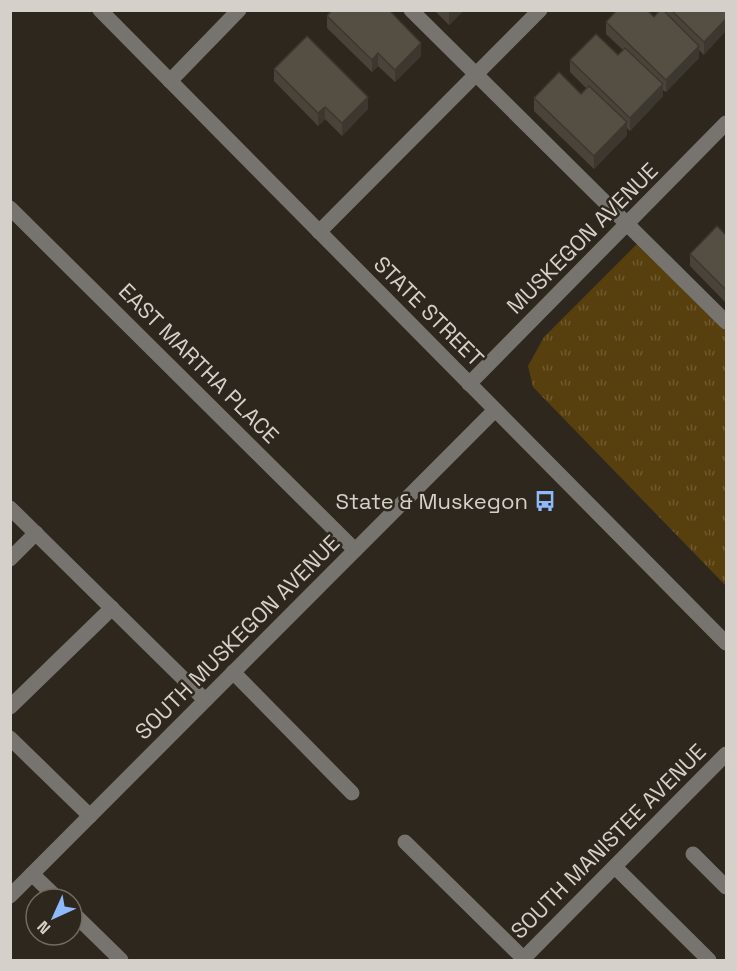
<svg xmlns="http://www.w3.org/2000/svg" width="737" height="971" font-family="'Space Grotesk',sans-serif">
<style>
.grass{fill:url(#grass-tufts)}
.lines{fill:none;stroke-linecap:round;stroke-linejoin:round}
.minor{stroke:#77746f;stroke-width:15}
.wall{fill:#49433a}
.shaded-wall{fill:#3c372f}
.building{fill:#554e43;stroke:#3c372f;stroke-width:1.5}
.labels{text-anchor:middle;stroke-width:5;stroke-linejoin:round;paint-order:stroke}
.street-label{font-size:22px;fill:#d5d1ca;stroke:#2d271d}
.poi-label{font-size:22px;fill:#d5d1ca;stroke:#2d271d;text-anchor:end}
</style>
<defs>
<pattern id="grass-tufts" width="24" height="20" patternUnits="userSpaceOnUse" patternTransform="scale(1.5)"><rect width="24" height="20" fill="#583f0e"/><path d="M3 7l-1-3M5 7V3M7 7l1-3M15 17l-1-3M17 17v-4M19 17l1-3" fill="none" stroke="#6f5a30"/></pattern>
</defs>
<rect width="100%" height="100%" fill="#2d271d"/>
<polygon class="grass" points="642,239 726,324 726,586 533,387 528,366 544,337"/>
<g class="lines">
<g class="minor">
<polyline points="100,10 726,643"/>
<polyline points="411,10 726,322"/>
<polyline points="170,81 239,10"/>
<polyline points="10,208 355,550"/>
<polyline points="319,232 540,10"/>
<polyline points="469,384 726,123"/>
<polyline points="10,508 205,700"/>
<polyline points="10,559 36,533"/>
<polyline points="233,672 352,793"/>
<polyline points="10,707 112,608"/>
<polyline points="10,738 90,816"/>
<polyline points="405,842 524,959"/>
<polyline points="693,854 726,887"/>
<polyline points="615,867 709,960"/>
<polyline points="32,874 58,899"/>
<polyline points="10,896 495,410"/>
<polyline points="72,912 121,960"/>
<polyline points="522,960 726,754"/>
</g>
</g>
<g class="wall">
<polygon points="434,10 464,10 449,25"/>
<polygon points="658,10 726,10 704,55 699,50 699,58 666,92 663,90 663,96 630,131 627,128 627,135 594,169 534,111 534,98 581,94 586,88 570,72 570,60 618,55 623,50 606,34 606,22 654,17 659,12"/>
<polygon points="327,16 421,56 395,82 378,66 372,72 327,28"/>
<polygon points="274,69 368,109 342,136 325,119 318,126 274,81"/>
<polygon points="726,216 726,231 725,230 725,218"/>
<polygon points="726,235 726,303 690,266 690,254"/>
</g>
<g class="shaded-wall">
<polygon points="451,10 464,10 449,25 449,13"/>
<polygon points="726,19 726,31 704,55 704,42"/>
<polygon points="421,43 421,56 395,82 395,70"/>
<polygon points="699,46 699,58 666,92 666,80"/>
<polygon points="378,53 378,66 372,72 372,60"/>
<polygon points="663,84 663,96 630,131 630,118"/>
<polygon points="368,97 368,109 342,136 342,123"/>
<polygon points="325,107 325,119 318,126 318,113"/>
<polygon points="627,122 627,135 594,169 594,156"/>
</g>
<g class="building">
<polygon points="332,10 389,10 421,43 395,70 378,53 372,60 327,16"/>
<polygon points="617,10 647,10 654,17 660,10 663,10 699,46 666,80 606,22"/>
<polygon points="671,10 726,10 726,19 704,42"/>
<polygon points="596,34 618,55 625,48 663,84 630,118 570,60"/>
<polygon points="307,36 368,97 342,123 325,107 318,113 274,69"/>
<polygon points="559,72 581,94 589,86 627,122 594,156 534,98"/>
<polygon points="717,226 726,235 726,290 690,254"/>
</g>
<defs>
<symbol id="bus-bare" viewBox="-9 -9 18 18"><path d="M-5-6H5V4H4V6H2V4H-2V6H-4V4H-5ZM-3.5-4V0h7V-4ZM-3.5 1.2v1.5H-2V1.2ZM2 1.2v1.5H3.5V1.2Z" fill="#8eb9fd" stroke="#2d271d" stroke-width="2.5" paint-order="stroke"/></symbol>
</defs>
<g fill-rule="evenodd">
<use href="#bus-bare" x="530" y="486" width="30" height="30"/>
</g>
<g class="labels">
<g class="street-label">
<text transform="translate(582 238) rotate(-45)" y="8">MUSKEGON AVENUE</text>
<text transform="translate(429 311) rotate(45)" y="8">STATE STREET</text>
<text transform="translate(199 363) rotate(45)" y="8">EAST MARTHA PLACE</text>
<text transform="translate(237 637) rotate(-45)" y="8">SOUTH MUSKEGON AVENUE</text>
<text transform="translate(608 841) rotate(-45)" y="8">SOUTH MANISTEE AVENUE</text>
</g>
<g class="poi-label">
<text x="528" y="509">State &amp; Muskegon</text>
</g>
</g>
<rect width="737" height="971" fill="none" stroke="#d5d1ca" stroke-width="24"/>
<g transform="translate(54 917) rotate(225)"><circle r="28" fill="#2d271d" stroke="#706b62" stroke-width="1.5"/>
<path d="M0-4.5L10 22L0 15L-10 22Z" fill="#8eb9fd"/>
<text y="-9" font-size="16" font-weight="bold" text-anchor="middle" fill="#d5d1ca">N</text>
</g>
</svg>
